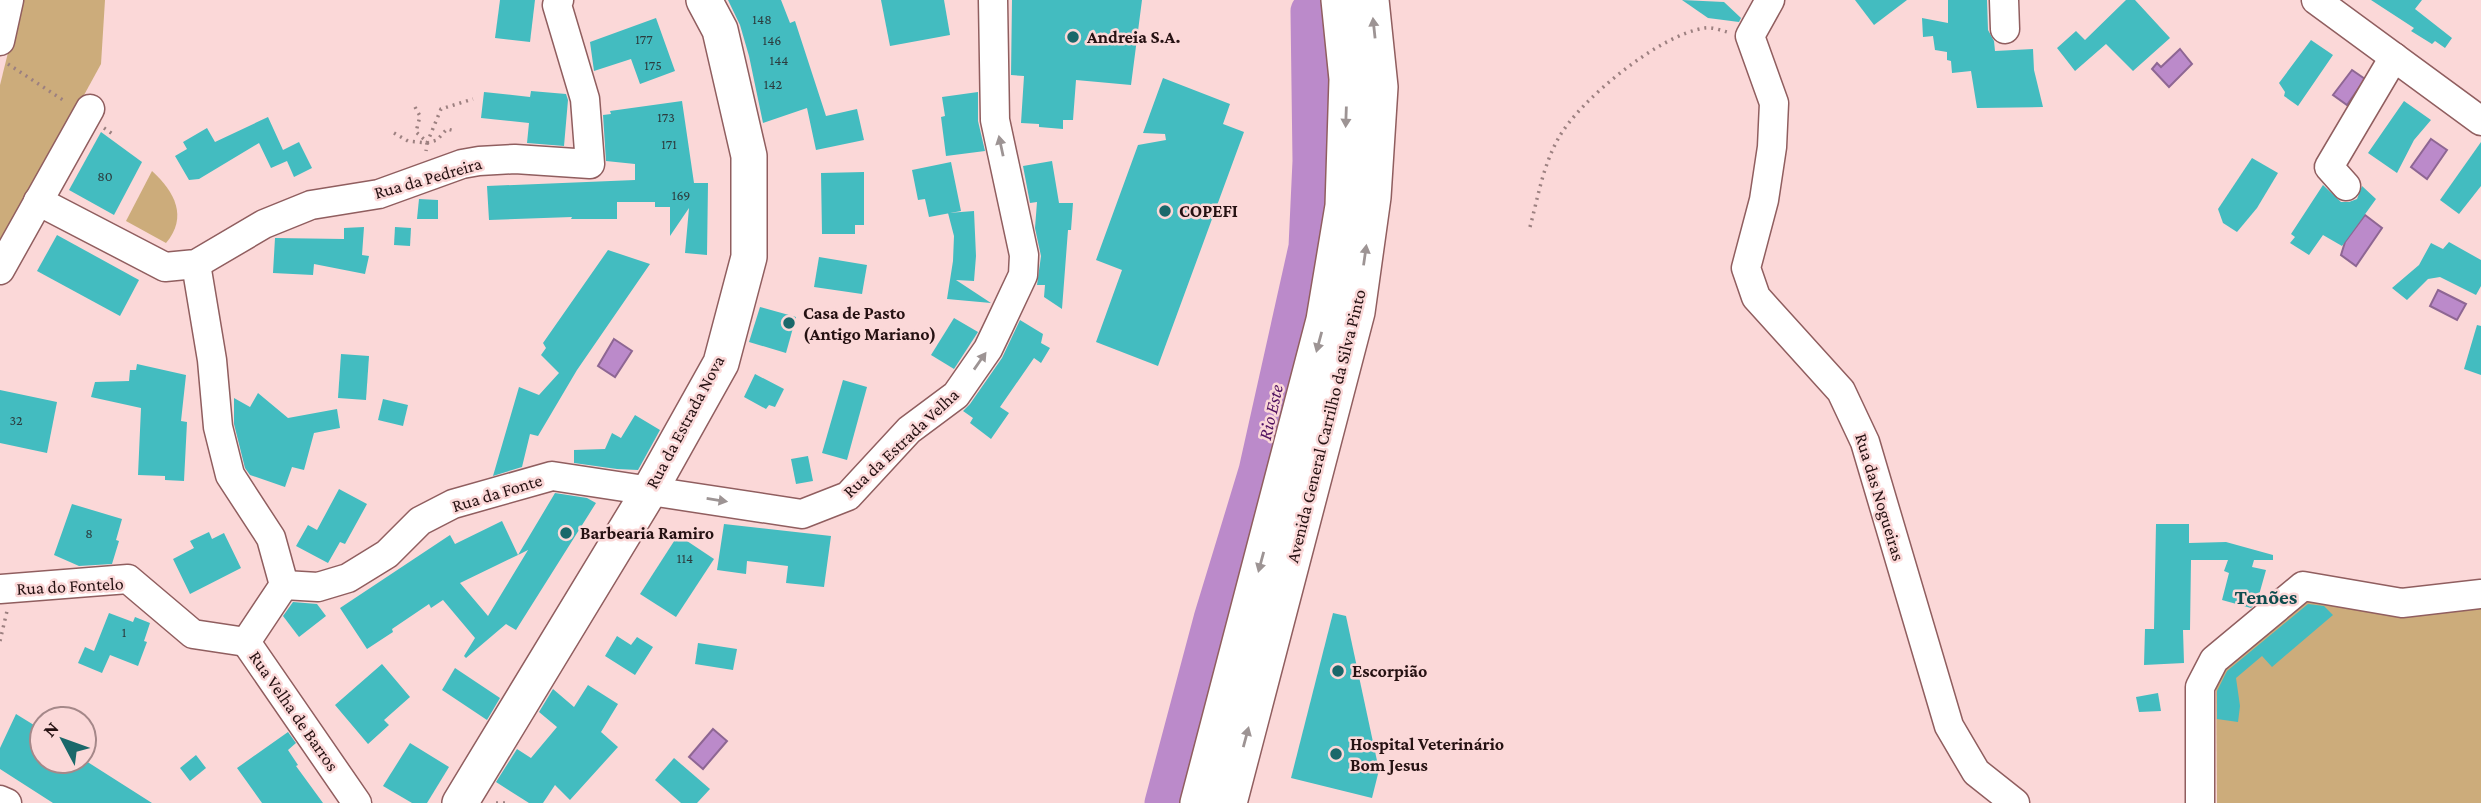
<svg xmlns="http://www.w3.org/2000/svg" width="2481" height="803" font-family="'Crimson Pro',serif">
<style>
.green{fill:#ccac7b}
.water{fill:#bb8aca;stroke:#8e6693;stroke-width:2}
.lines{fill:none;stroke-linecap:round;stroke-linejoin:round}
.river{stroke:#bb8aca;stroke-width:37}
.building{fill:#43bcc0}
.minor-casing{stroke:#905e5f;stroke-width:31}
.major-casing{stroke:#905e5f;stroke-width:38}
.path{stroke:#9c8080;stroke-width:3.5;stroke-dasharray:2 5;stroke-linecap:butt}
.minor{stroke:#fff;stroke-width:28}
.major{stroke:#fff;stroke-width:35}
.oneway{fill:#9d9494}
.poi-dot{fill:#1a686a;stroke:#fbd8d8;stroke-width:2.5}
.labels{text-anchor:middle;stroke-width:5;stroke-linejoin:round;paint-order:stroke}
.number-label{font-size:14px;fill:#2c3c3e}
.poi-label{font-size:18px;font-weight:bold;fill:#251112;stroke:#fbd8d8;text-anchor:start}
.street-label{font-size:18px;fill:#251112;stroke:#fbd8d8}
.water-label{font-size:19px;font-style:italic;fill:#4f105f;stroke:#fbd8d8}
.quarter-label{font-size:21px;font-weight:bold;fill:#0d4c4e;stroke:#fbd8d8}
</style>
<rect width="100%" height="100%" fill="#fbd8d8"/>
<g class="green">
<polygon points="21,0 105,0 101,64 9,232 0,240 0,85"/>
<path d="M152,171C175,192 188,217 166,243L126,221Z"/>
<polygon points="2306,589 2481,600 2481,803 2217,803 2216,676"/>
</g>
<g class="water">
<polygon points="2180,49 2192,64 2169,87 2152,69 2157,63 2161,67"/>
<polygon points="2352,70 2365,79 2347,105 2333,95"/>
<polygon points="2431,139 2447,150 2427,179 2411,167"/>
<polygon points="2365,215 2382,228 2356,266 2341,255 2345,242"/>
<polygon points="2438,290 2466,304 2457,320 2430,306"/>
<polygon points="614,339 632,351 615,377 598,366"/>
<polygon points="713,729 727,741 703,769 689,757"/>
</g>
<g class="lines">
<polyline class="river" points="1163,803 1212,619 1257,471 1307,247 1311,161 1309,11"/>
</g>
<g class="building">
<polygon points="500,0 535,0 530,42 495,38"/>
<polygon points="728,0 781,0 790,23 795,21 826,116 857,109 864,140 816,150 807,108 763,123 749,56 740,25"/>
<polygon points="881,0 944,0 950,35 890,46"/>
<polygon points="1012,0 1142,0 1131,85 1076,80 1073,120 1063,120 1063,129 1039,127 1039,124 1021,123 1024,76 1011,75"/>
<polygon points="1682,0 1724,2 1741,18 1739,22 1708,18"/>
<polygon points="1855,0 1907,0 1874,25"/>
<polygon points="1948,0 1987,0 1988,30 1994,41 1995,51 2033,49 2034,70 2043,107 1977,108 1971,71 1952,73 1951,61 1947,60 1947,52 1935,50 1933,36 1923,37 1922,18 1948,23"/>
<polygon points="2126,0 2135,0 2170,38 2133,71 2106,44 2075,71 2057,48 2076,31 2085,40"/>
<polygon points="2371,0 2422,0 2415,9 2452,38 2445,48 2435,41 2432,44 2411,31 2414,28"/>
<polygon points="656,18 675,71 640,84 631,59 594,71 590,42"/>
<polygon points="2311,40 2333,55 2298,106 2284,96 2285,92 2279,83"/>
<polygon points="1163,78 1230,104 1223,124 1244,132 1158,366 1096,342 1122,270 1096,260 1138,145 1166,140 1165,134 1143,133"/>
<polygon points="531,91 566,94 568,100 564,146 527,143 529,123 481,118 484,92 530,97"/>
<polygon points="978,92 978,121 985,151 946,156 941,117 945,116 942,97"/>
<polygon points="682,101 694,183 708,183 707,255 685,253 689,208 670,236 670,207 655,207 655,202 617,202 617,219 571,219 572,217 489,220 487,186 635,180 635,164 606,161 603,115 611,114 610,111"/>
<polygon points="2404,101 2431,120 2414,140 2397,173 2368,153"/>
<polygon points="268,117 283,150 299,142 312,168 294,177 287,161 271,168 259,143 199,179 189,180 175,156 187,149 183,142 207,128 215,142"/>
<polygon points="101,132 142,162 114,215 69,190"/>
<polygon points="2481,142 2481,186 2459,214 2440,200"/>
<polygon points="2252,158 2278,173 2257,208 2237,232 2223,223 2218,209"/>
<polygon points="1052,161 1059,203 1073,203 1071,230 1068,230 1062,309 1044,297 1045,285 1037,285 1041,256 1035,228 1037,202 1030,203 1023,166"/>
<polygon points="951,162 961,211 929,217 925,199 918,200 912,170"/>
<polygon points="864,172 864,225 855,225 855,234 822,234 821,173"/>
<polygon points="2323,185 2341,202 2349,202 2357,199 2362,186 2376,199 2342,246 2323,235 2309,255 2290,243 2295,237 2291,234"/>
<polygon points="419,199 438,200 438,219 417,219"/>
<polygon points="974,211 976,256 974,281 956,280 991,303 947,299 953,261 954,236 948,213"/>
<polygon points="364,227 362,255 369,256 365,274 314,264 313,275 273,273 275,238 344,239 344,228"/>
<polygon points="395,227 411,228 410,246 394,245"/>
<polygon points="57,235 139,280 120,316 37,271"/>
<polygon points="2449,242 2481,260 2481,286 2476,295 2440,277 2428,279 2407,300 2392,288 2419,265 2431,243 2443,249"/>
<polygon points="608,250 650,264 577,370 538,436 530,434 522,467 493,476 519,387 539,395 559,373 541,355 546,348 543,343"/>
<polygon points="819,257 867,265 862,294 814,287"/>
<polygon points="760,307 796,317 786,353 749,342"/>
<polygon points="954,318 978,332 954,369 931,355"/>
<polygon points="1020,320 1043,334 1041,343 1050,348 1041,363 1034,358 1000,407 1009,413 991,439 970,423 973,418 963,411 970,404 1002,358"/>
<polygon points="2477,325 2481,326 2481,375 2464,369"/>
<polygon points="341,354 369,356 366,400 338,398"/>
<polygon points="137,364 186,375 181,421 187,422 184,481 165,480 165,476 138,475 141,408 91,397 95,382 129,381 130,370 136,370"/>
<polygon points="755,374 784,389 775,407 769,405 766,409 744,397"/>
<polygon points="843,380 867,387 847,460 822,453"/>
<polygon points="0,390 57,402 47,453 0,443"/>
<polygon points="258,393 288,418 337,409 340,428 314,433 304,470 292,467 285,487 250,475 245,468 234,424 234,398 250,407"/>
<polygon points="383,399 408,405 403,426 378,420"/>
<polygon points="635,415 660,430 638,470 617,469 574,463 574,450 605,449 612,433 621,438"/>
<polygon points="808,456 813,481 796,484 791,459"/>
<polygon points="339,489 367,504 345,544 340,542 328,563 296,546 308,525 317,530"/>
<polygon points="555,493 587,498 596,503 516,630 506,624 466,658 464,656 475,638 443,600 431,608 429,604 392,629 393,632 367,649 340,608 450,535 455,544 502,521 518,555 460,583 488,616 528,550 518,555"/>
<polygon points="72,504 122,519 116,540 119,541 112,564 79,566 54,555"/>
<polygon points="724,524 831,536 824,587 786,583 788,566 747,561 746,574 717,570"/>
<polygon points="2156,524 2189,524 2189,543 2226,542 2273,555 2273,560 2254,560 2252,567 2266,570 2257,602 2251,608 2222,600 2229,573 2224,571 2228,560 2191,560 2190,630 2183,630 2184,663 2144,665 2145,629 2154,629"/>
<polygon points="209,532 212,539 224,533 241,568 190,594 173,559 194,548 190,541"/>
<polygon points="678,535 714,559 676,617 640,594"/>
<polygon points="293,602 317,604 326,616 299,637 283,616"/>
<polygon points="2308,604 2324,606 2333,615 2272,667 2262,656 2236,678 2240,706 2238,722 2217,719 2217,691 2227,671"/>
<polygon points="109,613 133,622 135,617 150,623 144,641 147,642 138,666 110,655 102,673 78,663 85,647 94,651"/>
<polygon points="1333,613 1346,616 1379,770 1372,798 1291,778"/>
<polygon points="617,636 631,645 637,637 653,647 635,675 605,656"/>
<polygon points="698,643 737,649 733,670 695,664"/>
<polygon points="382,664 410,697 384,720 389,725 368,744 335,705"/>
<polygon points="455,668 500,698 487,720 442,690"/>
<polygon points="588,685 618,704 601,732 618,747 570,800 555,785 543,803 529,803 496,782 517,749 531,758 557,727 539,712 553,689 574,707"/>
<polygon points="2158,693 2161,711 2139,712 2136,697"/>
<polygon points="16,714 42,730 42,761 86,761 152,803 53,803 0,769 0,748"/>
<polygon points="288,732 296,743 288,750 298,765 296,766 323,803 262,803 237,768"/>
<polygon points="410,743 449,767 427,803 412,803 383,786"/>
<polygon points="196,755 206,768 190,781 180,768"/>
<polygon points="674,758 710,789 697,803 681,803 655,780"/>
</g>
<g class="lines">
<defs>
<g id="minor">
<polyline points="1770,0 1750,36 1774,103 1772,147 1764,200 1746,268 1756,297 1841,391 1865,442 1949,726 1976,772 2015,803"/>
<polyline points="2004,0 2005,29"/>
<polyline points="2316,0 2481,121"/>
<polyline points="0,41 9,0"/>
<polyline points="2346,186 2329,167 2394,57"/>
<polyline points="38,201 165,267 196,264 264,224 311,205 379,194 462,164 479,161 515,159 590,164 585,99 557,5 559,0"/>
<polyline points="196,264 212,360 218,427 230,475 271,538 284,585 246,642 357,803"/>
<polyline points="0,270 90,109"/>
<polyline points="284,585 318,587 348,578 387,554 420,521 453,504 552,476 802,514 848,496 909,430 956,395 988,349 999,326 1023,275 1024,255 995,120 993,0"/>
<polyline points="0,589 128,579 193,634 246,642"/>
<polyline points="0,800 7,803"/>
<polyline points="2200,803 2200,687 2214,660 2303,586 2402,603 2481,594"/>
</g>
<g id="major">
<polyline points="460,803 650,490 721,363 749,257 749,156 720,30 704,0"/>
<polyline points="1198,803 1324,320 1343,206 1347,79 1339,0"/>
<polyline points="1229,803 1357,312 1373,197 1380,87 1371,0"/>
</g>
</defs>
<use href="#minor" class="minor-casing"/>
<use href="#major" class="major-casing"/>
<g class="path">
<polyline points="8,64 66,102"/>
<polyline points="415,107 420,116 416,132 426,141"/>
<polyline points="104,128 114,135"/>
<polyline points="394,133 408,141 427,143 426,151"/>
<polyline points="427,143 441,109 473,99"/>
<polyline points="427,143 437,140 447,129 455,131"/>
<path d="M1530,227C1538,197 1543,166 1558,139C1579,100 1660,34 1705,28C1712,27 1720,30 1727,32"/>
<polyline points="0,641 7,611"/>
<polyline points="496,803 505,803"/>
</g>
<use href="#minor" class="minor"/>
<use href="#major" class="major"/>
</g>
<defs><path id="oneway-solid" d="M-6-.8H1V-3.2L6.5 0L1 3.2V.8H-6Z" transform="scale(1.75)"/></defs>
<g class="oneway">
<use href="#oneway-solid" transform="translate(1374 28) rotate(-96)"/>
<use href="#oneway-solid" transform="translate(1346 117) rotate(92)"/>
<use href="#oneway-solid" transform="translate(1001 146) rotate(-102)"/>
<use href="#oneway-solid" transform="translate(1365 255) rotate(-82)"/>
<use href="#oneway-solid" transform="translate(1319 342) rotate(105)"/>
<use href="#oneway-solid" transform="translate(980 361) rotate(-55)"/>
<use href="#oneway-solid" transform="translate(717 500) rotate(9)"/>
<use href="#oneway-solid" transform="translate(1261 562) rotate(105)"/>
<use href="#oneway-solid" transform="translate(1246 737) rotate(-75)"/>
</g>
<g class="poi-dot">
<circle cx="1073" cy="37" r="7"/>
<circle cx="1165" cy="211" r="7"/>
<circle cx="789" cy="323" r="7"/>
<circle cx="566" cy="533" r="7"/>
<circle cx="1338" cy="671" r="7"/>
<circle cx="1336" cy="754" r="7"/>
</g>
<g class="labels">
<g class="number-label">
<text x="762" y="24">148</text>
<text x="644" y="44">177</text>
<text x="772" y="45">146</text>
<text x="779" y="65">144</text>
<text x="653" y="70">175</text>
<text x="773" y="89">142</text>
<text x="666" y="122">173</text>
<text x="669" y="149">171</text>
<text x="105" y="181">80</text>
<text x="681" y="200">169</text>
<text x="16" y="425">32</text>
<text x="89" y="538">8</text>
<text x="685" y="563">114</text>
<text x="124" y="637">1</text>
</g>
<g class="poi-label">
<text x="1087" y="43">Andreia S.A.</text>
<text x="1179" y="217">COPEFI</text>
<text x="803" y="319">Casa de Pasto<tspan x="803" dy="21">(Antigo Mariano)</tspan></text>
<text x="580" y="539">Barbearia Ramiro</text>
<text x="1352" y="677">Escorpião</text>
<text x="1350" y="750">Hospital Veterinário<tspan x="1350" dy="21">Bom Jesus</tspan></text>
</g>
<g class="street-label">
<text transform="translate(428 178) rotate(-16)" y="6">Rua da Pedreira</text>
<text transform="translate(685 422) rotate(-62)" y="6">Rua da Estrada Nova</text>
<text transform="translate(1326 426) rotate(-76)" y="6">Avenida General Carrilho da Silva Pinto</text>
<text transform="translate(901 443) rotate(-43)" y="6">Rua da Estrada Velha</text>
<text transform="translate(497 493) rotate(-17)" y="6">Rua da Fonte</text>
<text transform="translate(1880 497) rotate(73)" y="6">Rua das Nogueiras</text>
<text transform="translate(70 586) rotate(-3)" y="6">Rua do Fontelo</text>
<text transform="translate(294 711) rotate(55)" y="6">Rua Velha de Barros</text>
</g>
<g class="water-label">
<text transform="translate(1270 412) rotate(-77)" y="7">Rio Este</text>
</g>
<g class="quarter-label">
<text x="2266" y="604">Tenões</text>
</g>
</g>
<g transform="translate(63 740) rotate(311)"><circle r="33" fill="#fbd8d8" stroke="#a58889" stroke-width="2"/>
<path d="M0-5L12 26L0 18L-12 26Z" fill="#1a686a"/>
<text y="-10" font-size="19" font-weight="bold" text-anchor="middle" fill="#251112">N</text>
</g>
</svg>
